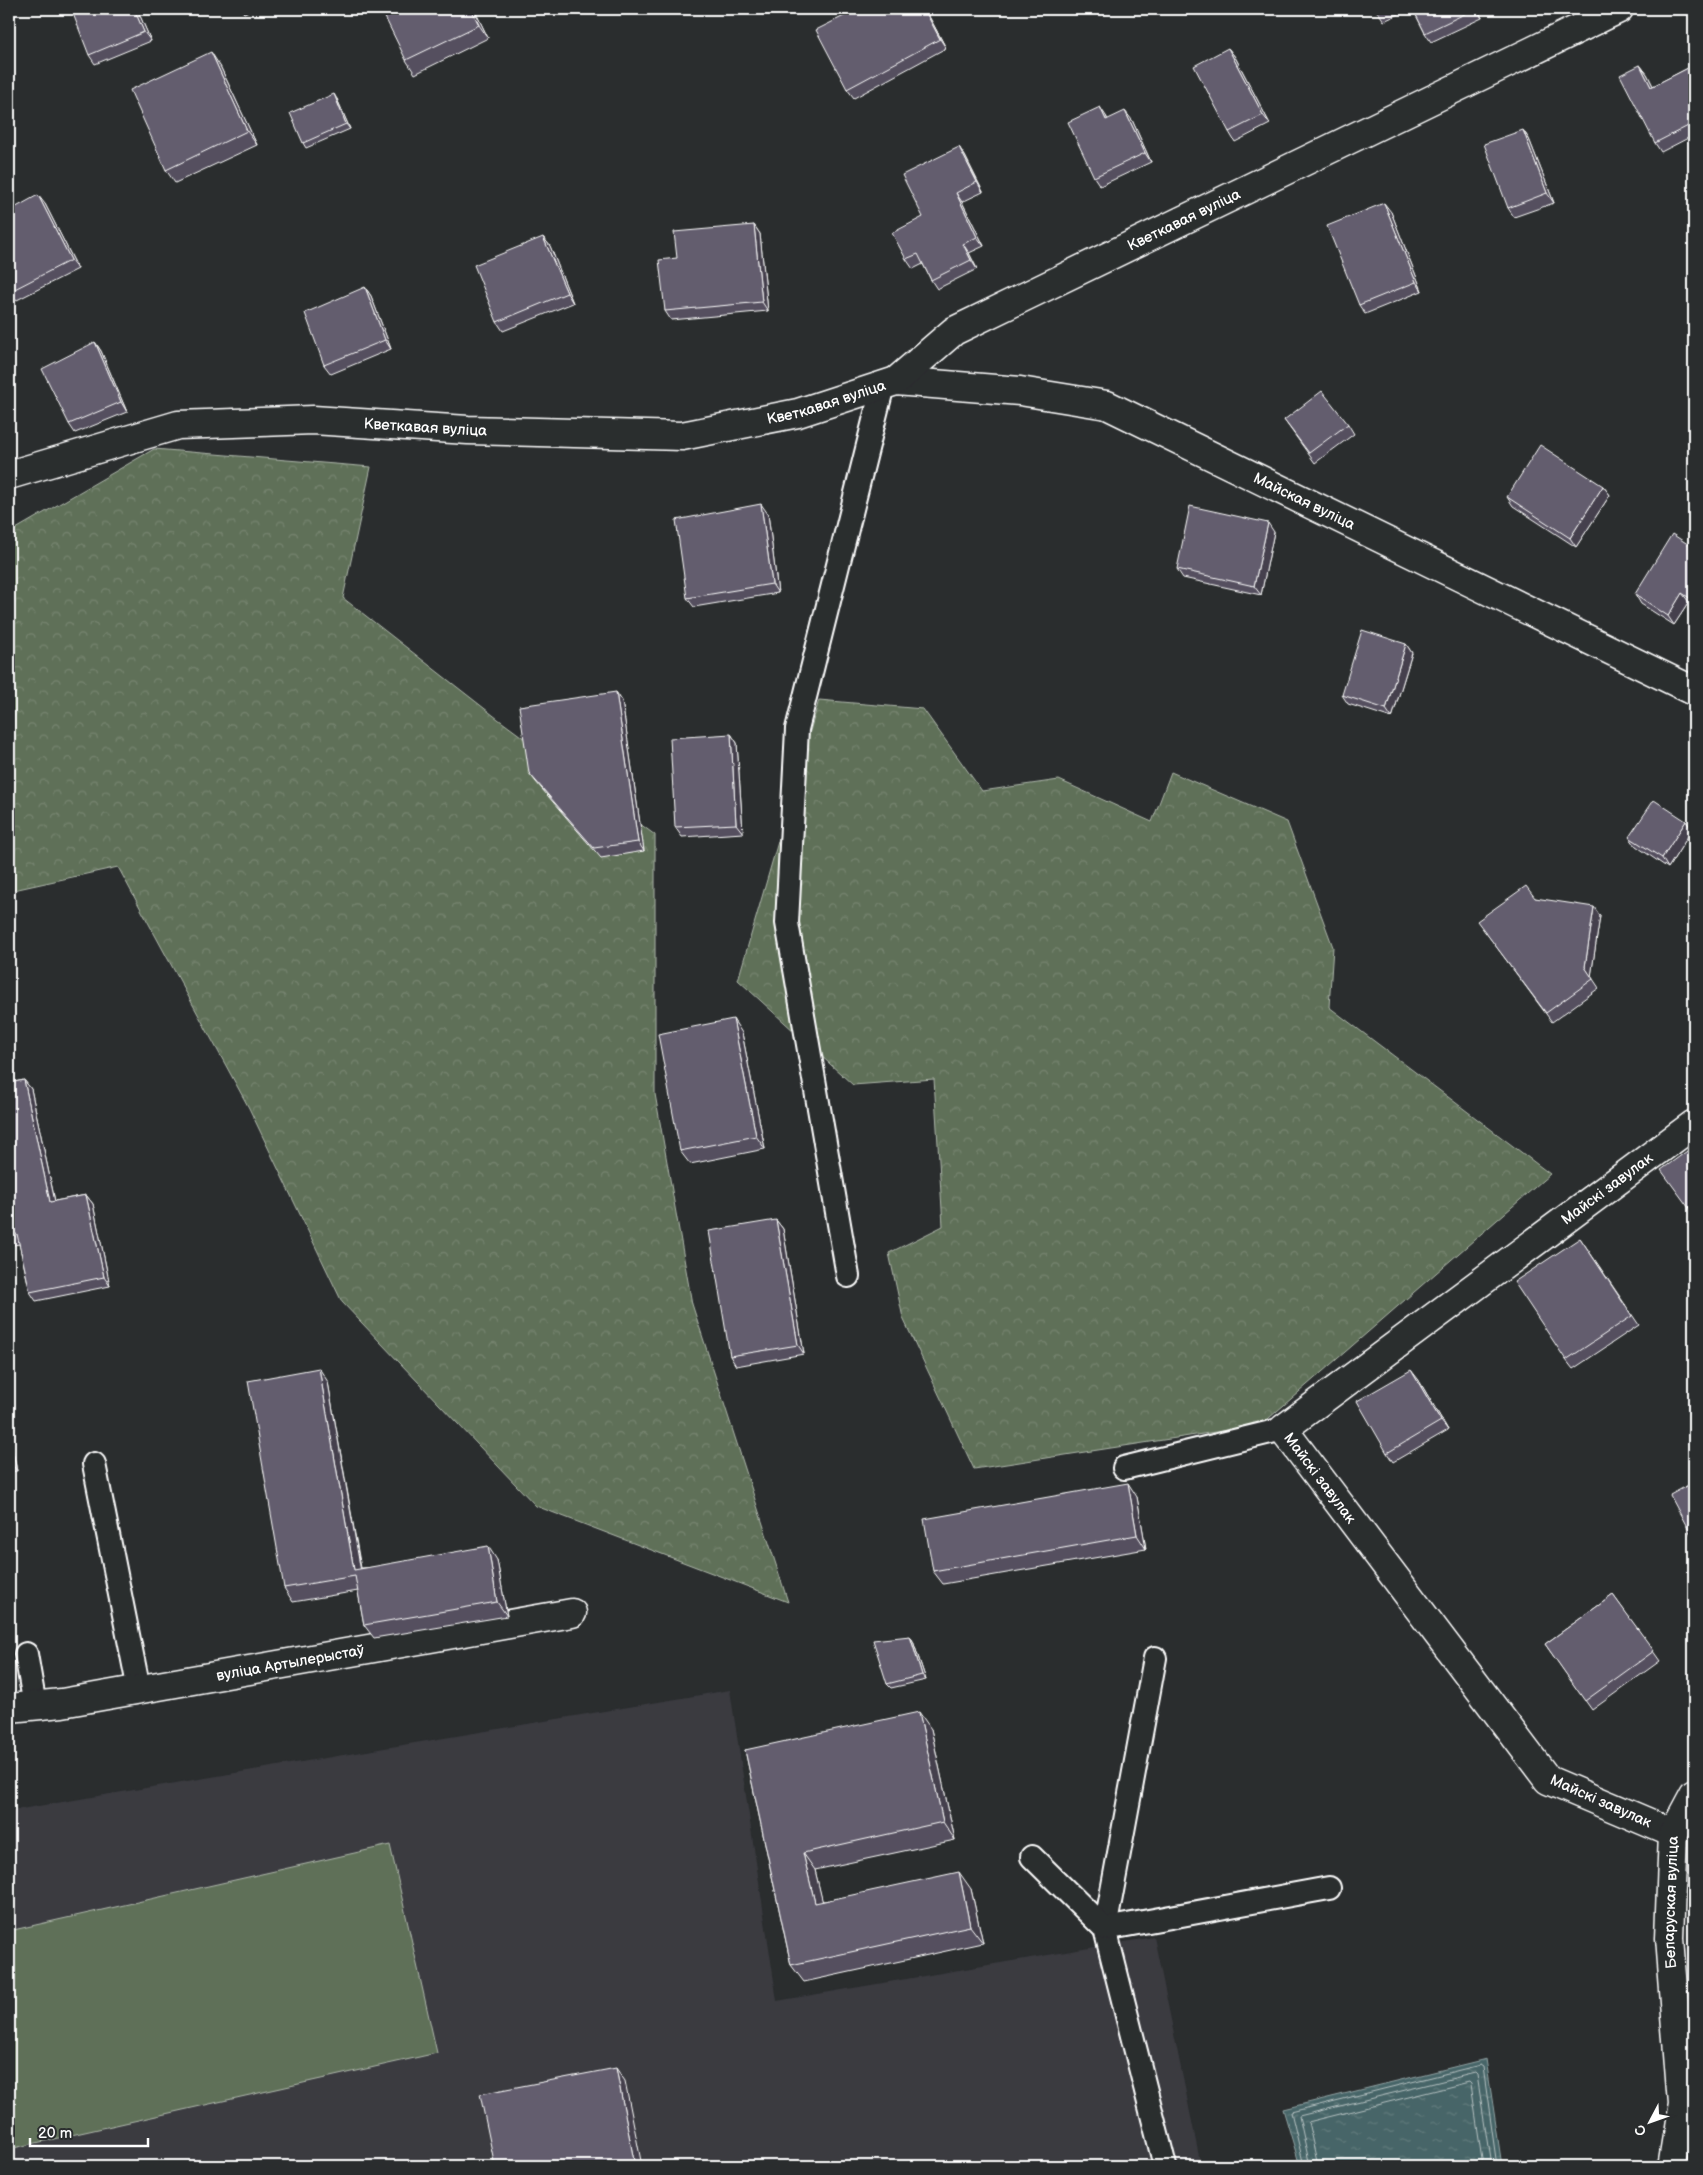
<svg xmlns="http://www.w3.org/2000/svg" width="1703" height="2175" font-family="'Balsamiq Sans',sans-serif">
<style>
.built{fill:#3b3b41}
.forest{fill:url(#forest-crowns);stroke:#afb8ac}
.garden{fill:#5f7058;stroke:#afb8ac}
.water{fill:url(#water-ripples);stroke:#91a3a4}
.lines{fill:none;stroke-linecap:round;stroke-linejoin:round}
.shore{stroke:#b5c1c2;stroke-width:1}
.lane-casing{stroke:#fff;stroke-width:26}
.street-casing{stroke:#fff;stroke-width:31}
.lane{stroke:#2a2d2e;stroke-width:22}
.street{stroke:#2a2d2e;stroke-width:28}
.wall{fill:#55505f;stroke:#fff}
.shaded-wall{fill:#45414d;stroke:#fff}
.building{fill:#635d6e;stroke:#fff}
.labels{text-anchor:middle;stroke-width:5;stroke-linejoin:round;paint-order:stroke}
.street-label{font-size:15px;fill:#fff;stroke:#2a2d2e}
</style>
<defs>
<pattern id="forest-crowns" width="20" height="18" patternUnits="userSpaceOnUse" patternTransform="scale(1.25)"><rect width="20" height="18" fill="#5f7058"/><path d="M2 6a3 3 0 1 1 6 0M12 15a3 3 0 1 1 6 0" fill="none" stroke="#778571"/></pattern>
<pattern id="water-ripples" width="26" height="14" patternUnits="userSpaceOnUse" patternTransform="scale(1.25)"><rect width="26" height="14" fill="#476567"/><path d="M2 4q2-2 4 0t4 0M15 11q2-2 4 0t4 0" fill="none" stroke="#637c7e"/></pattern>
</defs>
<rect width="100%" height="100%" fill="#2a2d2e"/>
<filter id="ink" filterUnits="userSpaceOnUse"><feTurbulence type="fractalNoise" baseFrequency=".02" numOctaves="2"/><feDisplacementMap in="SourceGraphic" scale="10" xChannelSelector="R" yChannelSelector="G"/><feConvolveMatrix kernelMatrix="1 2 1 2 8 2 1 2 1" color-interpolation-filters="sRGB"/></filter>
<g filter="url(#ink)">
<polygon class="built" points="730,1690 777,2001 1154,1937 1201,2166 9,2166 9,1811"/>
<g class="forest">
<polygon points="154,449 371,467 343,598 498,719 655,835 655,1094 692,1304 788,1602 536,1506 342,1302 249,1108 118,867 9,891 9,533"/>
<polygon points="819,700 923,709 982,791 1059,780 1152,822 1171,772 1287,822 1333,947 1329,1007 1550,1174 1261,1425 974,1469 903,1318 889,1253 943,1226 934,1079 853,1085 738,980"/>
</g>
<polygon class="garden" points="390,1845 437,2053 9,2149 9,1931"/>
<polygon class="water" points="1486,2059 1502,2166 1300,2166 1283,2109"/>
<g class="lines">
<g class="shore">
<polyline points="1304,2166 1291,2112 1480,2065 1483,2067 1497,2166"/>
<polyline points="1310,2166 1299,2116 1475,2073 1477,2075 1491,2166"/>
<polyline points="1318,2166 1308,2122 1469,2082 1471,2084 1483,2166"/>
</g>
<defs>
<g id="lane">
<polyline points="848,1276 787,923 797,729 883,385"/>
<polyline points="94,1464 139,1690"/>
<polyline points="1124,1468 1283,1429"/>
<polyline points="26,1654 35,1706"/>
<polyline points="1155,1658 1105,1929 1165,2166"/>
<polyline points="1032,1857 1105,1929 1329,1888"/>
</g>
<g id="street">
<path id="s1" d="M896,381L1020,391L1107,405L1694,691"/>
<path id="s2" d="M9,475L178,425L313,420L468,430L682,436L798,413L896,381L954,331L1619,9"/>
<path id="s3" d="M9,1708L62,1703L572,1613"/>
<path id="s4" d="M1673,1833L1548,1780L1283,1429L1694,1124"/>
<path id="s5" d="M1672,2166L1682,2104L1669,1938L1673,1833L1694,1794"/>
</g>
</defs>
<use href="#lane" class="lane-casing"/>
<use href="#street" class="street-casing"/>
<use href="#lane" class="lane"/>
<use href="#street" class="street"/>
</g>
<g class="wall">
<polygon points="137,9 151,41 95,64 89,55"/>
<polygon points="240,9 253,9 244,13"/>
<polygon points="474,9 488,38 415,74 406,60"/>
<polygon points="858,9 925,9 946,48 854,98 847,89"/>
<polygon points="1376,9 1410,9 1384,21"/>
<polygon points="1413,9 1478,9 1482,18 1431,42 1425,33"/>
<polygon points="1228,48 1235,57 1270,124 1235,142 1229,132"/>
<polygon points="1640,65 1647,74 1653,86 1690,67 1694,74 1694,135 1661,152 1655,143"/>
<polygon points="220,66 257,145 175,183 166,170"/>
<polygon points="337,99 350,129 306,148 303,143"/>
<polygon points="1106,116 1108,120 1132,120 1151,162 1100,186 1094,177"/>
<polygon points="1523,130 1529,139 1554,203 1514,217 1508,208"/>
<polygon points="959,147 965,156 983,192 962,202 984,246 969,253 977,269 937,289 931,280 923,264 913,269 906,259 923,217"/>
<polygon points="45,204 78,269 15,301 9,292"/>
<polygon points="1391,212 1422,291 1365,314 1359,305"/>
<polygon points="754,225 760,234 768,311 671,320 665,311 677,258"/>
<polygon points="543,237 550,246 573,303 503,331 497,322"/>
<polygon points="365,287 371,296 391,349 331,374 324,365"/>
<polygon points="95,342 101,351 127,412 75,433 69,424"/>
<polygon points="1284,420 1348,424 1354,434 1315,463"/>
<polygon points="1603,486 1610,495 1576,547 1513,506 1507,497"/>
<polygon points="768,514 778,593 694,607 687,598"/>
<polygon points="1274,532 1261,595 1183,578 1177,569"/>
<polygon points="1694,548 1694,606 1689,602 1674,625 1641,604 1635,594"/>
<polygon points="1406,644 1412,653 1392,718 1348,704 1342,695"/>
<polygon points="616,692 622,701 644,851 601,858 536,782 529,773"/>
<polygon points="731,734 737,743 743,833 682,837 675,827"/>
<polygon points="1686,821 1692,830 1668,868 1636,846 1629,837"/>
<polygon points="1535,898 1600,916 1591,976 1599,988 1552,1022 1484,930"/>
<polygon points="742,1033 765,1149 690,1164 680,1151"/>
<polygon points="24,1080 31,1089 55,1201 86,1195 93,1204 110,1286 36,1301 30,1292 19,1244 9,1246 9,1083"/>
<polygon points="776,1220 783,1229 804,1354 736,1366 730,1356"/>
<polygon points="1580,1238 1639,1325 1573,1369 1566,1360"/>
<polygon points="1418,1379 1448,1430 1393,1462 1387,1453"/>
<polygon points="328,1382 361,1568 497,1560 507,1616 374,1638 364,1625 358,1591 293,1602 284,1588"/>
<polygon points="9,1433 17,1471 9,1472"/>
<polygon points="1137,1497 1146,1549 943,1584 933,1571"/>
<polygon points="1613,1595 1660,1661 1592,1710 1545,1644"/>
<polygon points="910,1636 913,1641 926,1680 891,1688 887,1684"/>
<polygon points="931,1729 955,1840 815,1870 822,1901 971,1889 983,1943 804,1982 791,1965 745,1750"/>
</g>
<g class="shaded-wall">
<polygon points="134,9 137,9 151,41 144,32"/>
<polygon points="471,9 474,9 488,38 479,25"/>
<polygon points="924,9 925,9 946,48 940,39"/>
<polygon points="1476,9 1478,9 1482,18"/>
<polygon points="1228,48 1235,57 1270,124 1263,115"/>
<polygon points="211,52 220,66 257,145 247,131"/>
<polygon points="1640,65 1647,74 1658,96 1651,87"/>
<polygon points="334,94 337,99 350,129 346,124"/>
<polygon points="1100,107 1106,116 1112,130 1106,120"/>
<polygon points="1125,111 1132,120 1151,162 1145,153"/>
<polygon points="1523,130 1529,139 1554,203 1547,193"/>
<polygon points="959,147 965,156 983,192 977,182"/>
<polygon points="956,193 962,202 984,246 977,237"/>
<polygon points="38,195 45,204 78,269 71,260"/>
<polygon points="1384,203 1391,212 1422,291 1416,282"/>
<polygon points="754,225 760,234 768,311 762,302"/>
<polygon points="543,237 550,246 573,303 567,293"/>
<polygon points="963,244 969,253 977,269 971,260"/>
<polygon points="365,287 371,296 391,349 385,340"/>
<polygon points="95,342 101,351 127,412 121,402"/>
<polygon points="1603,486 1610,495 1576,547 1570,538"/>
<polygon points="761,504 768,514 778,593 772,584"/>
<polygon points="1268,523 1274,532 1261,595 1254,586"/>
<polygon points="1682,593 1689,602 1674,625 1668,616"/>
<polygon points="1406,644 1412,653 1392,718 1386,709"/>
<polygon points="616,692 622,701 644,851 638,842"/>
<polygon points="731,734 737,743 743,833 736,824"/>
<polygon points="1686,821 1692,830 1668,868 1662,858"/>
<polygon points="1594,907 1600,916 1591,977 1585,967"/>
<polygon points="733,1019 742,1033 765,1149 756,1136"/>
<polygon points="24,1080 31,1089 57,1211 50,1202"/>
<polygon points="86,1195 93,1204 110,1286 104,1277"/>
<polygon points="776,1220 783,1229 804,1354 798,1345"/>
<polygon points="319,1368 328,1382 363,1583 354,1570"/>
<polygon points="1411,1370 1418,1379 1448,1430 1441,1421"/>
<polygon points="9,1433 17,1471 10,1462 9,1454"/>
<polygon points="1128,1483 1137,1497 1146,1549 1137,1535"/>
<polygon points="488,1546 497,1560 507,1616 497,1602"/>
<polygon points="910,1636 913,1641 926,1680 922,1675"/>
<polygon points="919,1712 931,1729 955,1840 943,1822"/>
<polygon points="803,1853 815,1870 827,1920 815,1903"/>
<polygon points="959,1872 971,1889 983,1943 970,1926"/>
<polygon points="616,2068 625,2081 642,2166 635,2166"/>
</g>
<g class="building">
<polygon points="77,9 134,9 144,32 89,55 72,11"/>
<polygon points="381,9 471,9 479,25 406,60"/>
<polygon points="858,9 924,9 940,39 847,89 816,30"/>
<polygon points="1376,9 1384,9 1377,12"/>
<polygon points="1413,9 1475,9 1425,33"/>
<polygon points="1228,48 1263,115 1229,132 1194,66"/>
<polygon points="211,52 247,131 166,170 130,90"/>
<polygon points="1640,65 1651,87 1690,67 1694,76 1694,123 1655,143 1620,75"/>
<polygon points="334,94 346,124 303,143 290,113"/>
<polygon points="1100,107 1106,120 1125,111 1145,153 1094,177 1068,122"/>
<polygon points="1523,130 1547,193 1508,208 1484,144"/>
<polygon points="959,147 977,182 956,193 977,237 963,244 971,260 931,280 918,254 906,259 892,233 923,217 902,175"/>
<polygon points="38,195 71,260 9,292 9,211"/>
<polygon points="1384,203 1416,282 1359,305 1327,226"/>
<polygon points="754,225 762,302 665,311 659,260 677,258 674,232"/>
<polygon points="543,237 567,293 497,322 474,265"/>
<polygon points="365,287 385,340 324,365 305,313"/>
<polygon points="95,342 121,402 69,424 42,369"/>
<polygon points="1322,391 1348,424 1309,453 1284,420"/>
<polygon points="1540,445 1603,486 1570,538 1507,497"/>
<polygon points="761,504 772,584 687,598 676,520"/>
<polygon points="1190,506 1268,523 1254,586 1177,569"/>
<polygon points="1672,534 1694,548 1694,601 1682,593 1668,616 1635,594"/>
<polygon points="1362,630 1406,644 1386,709 1342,695"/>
<polygon points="616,692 638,842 594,848 529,773 519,706"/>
<polygon points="731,734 736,824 675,827 670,738"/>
<polygon points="1654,800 1686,821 1662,858 1629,837"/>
<polygon points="1526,886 1535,898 1594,907 1585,967 1593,979 1546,1013 1477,921"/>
<polygon points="733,1019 756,1136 680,1151 658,1034"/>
<polygon points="24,1080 50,1202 86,1195 104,1277 30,1292 17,1234 9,1235 9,1083"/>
<polygon points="1694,1146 1694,1215 1661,1170"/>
<polygon points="776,1220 798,1345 730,1356 709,1231"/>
<polygon points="1580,1238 1632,1316 1566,1360 1514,1282"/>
<polygon points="319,1368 354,1570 488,1546 497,1602 364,1625 355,1576 284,1588 248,1381"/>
<polygon points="1411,1370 1441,1421 1387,1453 1357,1401"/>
<polygon points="1694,1482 1694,1540 1670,1495"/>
<polygon points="1128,1483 1137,1535 933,1571 924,1519"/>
<polygon points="1613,1595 1654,1651 1585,1701 1545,1644"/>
<polygon points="910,1636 922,1675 887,1684 873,1640"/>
<polygon points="919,1712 943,1822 803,1853 815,1903 959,1872 970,1926 791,1965 745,1750"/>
<polygon points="616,2068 635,2166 495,2166 480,2094"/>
</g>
</g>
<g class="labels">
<g class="street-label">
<text dy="5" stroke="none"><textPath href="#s2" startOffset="1234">Кветкавая вуліца</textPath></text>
<text dy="5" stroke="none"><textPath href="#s2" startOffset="829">Кветкавая вуліца</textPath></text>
<text dy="5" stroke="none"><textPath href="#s2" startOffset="424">Кветкавая вуліца</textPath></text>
<text dy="5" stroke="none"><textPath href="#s1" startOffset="432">Майская вуліца</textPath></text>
<text dy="5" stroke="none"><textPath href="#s4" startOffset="979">Майскі завулак</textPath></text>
<text transform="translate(1320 1478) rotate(53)" y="5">Майскі завулак</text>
<text dy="5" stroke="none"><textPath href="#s3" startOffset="285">вуліца Артылерыстаў</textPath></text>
<text transform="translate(1601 1801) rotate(24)" y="5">Майскі завулак</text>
<text dy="5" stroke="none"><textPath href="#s5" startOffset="265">Беларуская вуліца</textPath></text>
</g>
</g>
<rect width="1703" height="2175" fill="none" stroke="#2a2d2e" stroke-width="30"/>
<rect x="15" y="15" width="1673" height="2145" fill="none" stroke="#fff" stroke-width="2" filter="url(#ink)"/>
<g transform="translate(1650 2122) rotate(229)" stroke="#2a2d2e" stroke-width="4" paint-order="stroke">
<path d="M0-4L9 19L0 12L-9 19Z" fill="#ffffff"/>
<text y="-8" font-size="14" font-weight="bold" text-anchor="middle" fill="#ffffff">С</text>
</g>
<path d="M30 2138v8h118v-8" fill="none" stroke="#ffffff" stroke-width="2.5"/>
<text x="38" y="2138" font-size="15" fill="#ffffff" stroke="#2a2d2e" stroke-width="4" paint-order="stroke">20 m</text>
</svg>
